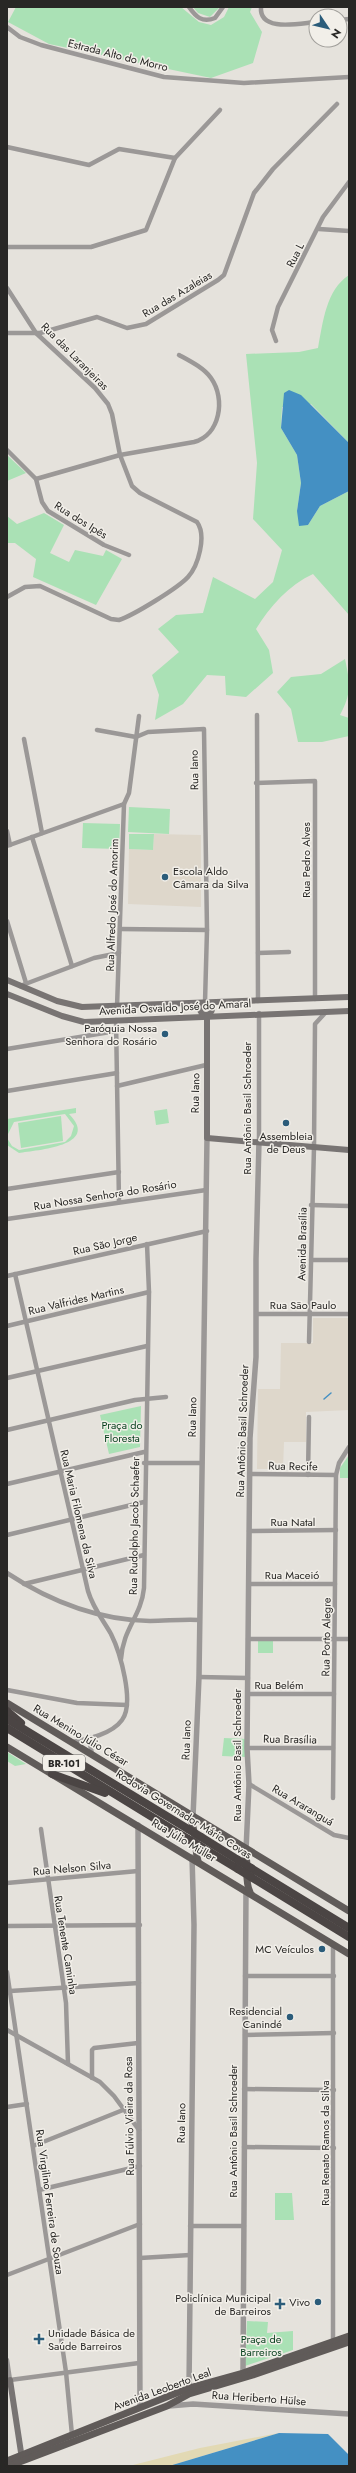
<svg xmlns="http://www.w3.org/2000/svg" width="356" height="2473" font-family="Jost,sans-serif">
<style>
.built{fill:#ded7cb}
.green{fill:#aae1b5}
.sand{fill:#e2d9b4}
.water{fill:#4490c3}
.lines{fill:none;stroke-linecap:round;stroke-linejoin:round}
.stream{stroke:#4490c3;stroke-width:1.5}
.minor{stroke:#9b9897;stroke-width:4.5}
.tertiary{stroke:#9b9897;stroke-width:5.5}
.secondary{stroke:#787473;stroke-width:6}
.primary{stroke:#605b59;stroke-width:7}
.motorway{stroke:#4b4544;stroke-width:8}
.motorway-bridge{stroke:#4b4544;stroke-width:8}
.poi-dot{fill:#2b5c7a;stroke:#f2efe9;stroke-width:1.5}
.labels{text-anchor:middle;stroke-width:3;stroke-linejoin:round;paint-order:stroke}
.shield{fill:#f2efe9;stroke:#656360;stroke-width:1}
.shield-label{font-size:10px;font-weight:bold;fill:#282725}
.street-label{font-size:11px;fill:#282725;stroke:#f2efe9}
.poi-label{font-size:11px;fill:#282725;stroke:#f2efe9;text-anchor:end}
.park-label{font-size:11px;fill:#053f1c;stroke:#f2efe9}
</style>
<rect width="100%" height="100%" fill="#e5e2dc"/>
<g class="built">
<polygon points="154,834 201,835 201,907 128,904 129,849 153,850"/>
<polygon points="313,1318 349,1318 349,1410 306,1412 306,1442 284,1442 283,1469 257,1469 258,1389 280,1389 281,1343 313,1343"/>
</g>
<g class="green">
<polygon points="16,7 181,7 199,22 211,25 224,17 229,7 252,7 250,12 262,32 253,63 211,78 49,44 8,22"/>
<polygon points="193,7 220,7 210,17 198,13"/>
<path d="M349,275V443L311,404L282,407L281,428L297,455L301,483L297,511L308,525L320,506L349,491V615L313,574C289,585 270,606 256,629L269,650L273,673L246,697L226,695L225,676L207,675L183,704L155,720L159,695L152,675L179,652L158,629L176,615L203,613L213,577L255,599L273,582L282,550L253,519L257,463L246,354L299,352L318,348C323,322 326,290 349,275Z"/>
<polygon points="7,455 26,473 7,481"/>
<polygon points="44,513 64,525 50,553 69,562 75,550 103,556 106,550 122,559 96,605 33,577 36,559 15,543 7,543 7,516 17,524"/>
<path d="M345,659C350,683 352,693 340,715L349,718V736L322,742H298L291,709L277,692L291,677L321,674Z"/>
<polygon points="129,807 170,809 169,834 128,832"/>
<polygon points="83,823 120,824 119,849 82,848"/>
<polygon points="129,834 154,834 153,850 129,849"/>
<path d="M76,1108V1113L69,1114C101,1146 37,1150 19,1153L7,1145V1138L12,1146L19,1150L65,1142L71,1136L74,1126L65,1114L14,1122L7,1136V1119Z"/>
<polygon points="167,1109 169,1123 156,1125 154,1111"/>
<polygon points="61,1116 63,1141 21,1148 18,1123"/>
<polygon points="141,1406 140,1447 109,1454 100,1415"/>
<polygon points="349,1455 349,1478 340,1478 340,1468"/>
<rect x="258" y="1641" width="15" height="12"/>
<polygon points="224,1738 247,1739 245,1757 222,1756"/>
<polygon points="7,1752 26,1764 15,1766 7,1761"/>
<polygon points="275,2193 292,2193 294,2220 275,2220"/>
<polygon points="247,2321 268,2322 267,2333 293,2331 293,2350 245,2366"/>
</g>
<polygon class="sand" points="279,2433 169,2466 129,2466 200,2448"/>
<g class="water">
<polygon points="289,390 301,395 349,443 349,491 320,506 308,525 299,526 297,511 301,483 297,455 281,428 284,393"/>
<polygon points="279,2433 328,2434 349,2455 349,2466 169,2466"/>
</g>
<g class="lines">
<polyline class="stream" points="324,1399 331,1393"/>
<g class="minor">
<path d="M189,7C196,17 202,23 215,18L223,7"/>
<path d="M261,7C259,33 301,23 316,22"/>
<polyline points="340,20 349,19"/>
<polyline points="7,27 20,37 41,45 164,77 244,83 349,77"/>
<polyline points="7,147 89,165 119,149 175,158"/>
<polyline points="319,229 349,231"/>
<polyline points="7,247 91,247 146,230 175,158 220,110"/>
<path d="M7,288L36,333L95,388L108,404L112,414L120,455L132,486L140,493L197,522C207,536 198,566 188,577C178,588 134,615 119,620L111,619L40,586L25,587L7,597"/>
<polyline points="7,333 40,333 97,317 127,328 146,324 218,280 224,275 254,193 273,169 337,104"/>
<polyline points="276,341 272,330 278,307 323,217 349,182"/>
<polyline points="7,450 36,479 42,502 48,511 104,545 129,555"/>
<path d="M36,479L120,455L194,442C220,435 226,399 211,378C204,368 190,361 179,355"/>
<polyline points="257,715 258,1001"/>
<polyline points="97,730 136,737 148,732 204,729 207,930 205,1002"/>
<polyline points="24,739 42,833"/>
<polyline points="256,783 315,781 315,999"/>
<polyline points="7,831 10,845"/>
<polyline points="32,837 72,966"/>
<polyline points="7,846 124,804"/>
<polyline points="7,921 26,983"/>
<polyline points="120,929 207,930"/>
<polyline points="258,953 289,952"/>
<polyline points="20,986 94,958 119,953"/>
<polyline points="117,1007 124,804 129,793 139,716"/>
<polyline points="259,1013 259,1141"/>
<polyline points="116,1020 119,1202"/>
<polyline points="7,1049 116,1031"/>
<polyline points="117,1086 206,1065"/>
<polyline points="7,1091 117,1073"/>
<polyline points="7,1189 119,1172"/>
<polyline points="311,1205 349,1206"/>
<polyline points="7,1219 206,1190"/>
<polyline points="311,1260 349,1260"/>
<path d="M15,1274L88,1591C93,1608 103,1620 111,1634C120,1652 135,1703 122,1720C112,1734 88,1739 73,1742"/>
<polyline points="7,1276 207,1231"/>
<polyline points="257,1314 349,1314"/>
<polyline points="7,1326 149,1292"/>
<polyline points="309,1342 314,1147 315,1024 326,1012"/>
<polyline points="7,1378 147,1346"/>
<polyline points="7,1430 135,1400 166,1397"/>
<polyline points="144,1463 202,1463"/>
<polyline points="250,1474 336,1475"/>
<polyline points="308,1475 309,1417"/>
<polyline points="7,1484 144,1452"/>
<polyline points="249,1531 336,1530"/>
<polyline points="7,1535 144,1502"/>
<path d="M7,1573C51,1602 97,1620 150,1621C166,1621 183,1619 199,1620"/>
<polyline points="24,1584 144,1555"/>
<polyline points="249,1584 335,1584"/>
<polyline points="248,1639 349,1639"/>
<path d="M121,1659C123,1628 141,1617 144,1588L149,1292L147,1244"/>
<polyline points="199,1677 248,1678"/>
<polyline points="7,1690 77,1703 127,1705"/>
<polyline points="248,1694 334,1694"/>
<polyline points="247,1748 333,1748"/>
<polyline points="92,1754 90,1744 94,1737"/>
<polyline points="249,1784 334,1835 349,1838"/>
<polyline points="333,1798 336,1475 339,1463 349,1447"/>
<polyline points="41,1829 66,2003 68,2064"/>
<polyline points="7,1883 138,1871"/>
<polyline points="7,1926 140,1925"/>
<polyline points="333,1944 333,2342"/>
<polyline points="7,1972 66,2372 72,2435"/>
<polyline points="245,1976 334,1976"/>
<polyline points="10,1991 139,1983"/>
<polyline points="7,2030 100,2082 114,2096 139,2130"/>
<polyline points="245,2035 334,2033"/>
<polyline points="92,2078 92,2050 94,2048 138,2043"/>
<polyline points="244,2089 334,2090"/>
<polyline points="7,2107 27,2104"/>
<polyline points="33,2146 123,2110"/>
<polyline points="244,2147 334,2148"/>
<polyline points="39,2190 140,2166"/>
<polyline points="190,2226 244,2226"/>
<polyline points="140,2258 190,2255"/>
<polyline points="7,2275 140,2224"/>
<polyline points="7,2360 10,2380 139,2363"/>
</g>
<g class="tertiary">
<polyline points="193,1817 199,1677 207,1138"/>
<polyline points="138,1825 140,2408"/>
<polyline points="246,1850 249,1784 247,1748 250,1438 256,1357 256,1259 259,1141"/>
<polyline points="243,2373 246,1890"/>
<polyline points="189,2388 194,1925 192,1857"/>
<polyline points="169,2406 193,2404 349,2414"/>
</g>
<g class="secondary">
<polyline points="7,980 57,1001 82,1007 349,997"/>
<polyline points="7,994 62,1016 84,1022 349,1011"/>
<circle cx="206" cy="1009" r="6"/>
<polyline points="207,1016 207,1138 349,1150"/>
<polyline points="7,2381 10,2380 22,2459"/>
</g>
<g class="primary">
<polyline points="7,1703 349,1911"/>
<polyline points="7,1747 349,1954"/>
<path d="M189,1815C197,1831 194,1845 198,1861"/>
<path d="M243,1848C251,1863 243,1878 250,1892"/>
<polyline points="7,2461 189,2388 243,2373 349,2336"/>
<polyline points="9,2466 167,2406 189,2394 253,2375 349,2342"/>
</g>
<g class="motorway">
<polyline points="7,1711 21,1723"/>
<polyline points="7,1719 188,1829"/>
<polyline points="7,1728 188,1839"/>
<polyline points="52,1774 105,1793"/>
<polyline points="201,1837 238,1860"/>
<polyline points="200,1846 238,1869"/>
<polyline points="251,1868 349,1928"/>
<polyline points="251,1877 349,1937"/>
</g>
<g class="motorway-bridge">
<polyline points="188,1829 201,1837"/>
<polyline points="188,1839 200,1846"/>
<polyline points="238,1860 251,1868"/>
<polyline points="238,1869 251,1877"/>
</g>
</g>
<g class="poi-dot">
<circle cx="165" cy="877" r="4"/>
<circle cx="165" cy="1034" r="4"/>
<circle cx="286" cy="1123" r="4"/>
<circle cx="322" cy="1949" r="4"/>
<circle cx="290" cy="2017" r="4"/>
<circle cx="318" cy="2302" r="4"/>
<path d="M278 2298h4v4h4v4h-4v4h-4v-4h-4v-4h4z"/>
<path d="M37 2333h4v4h4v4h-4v4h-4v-4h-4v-4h4z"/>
</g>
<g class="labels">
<rect class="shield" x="43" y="1755" width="42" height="16" rx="3"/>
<g class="shield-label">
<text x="64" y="1767">BR-101</text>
</g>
<g class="street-label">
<text transform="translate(118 55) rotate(14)" y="4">Estrada Alto do Morro</text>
<text transform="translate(295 255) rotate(-63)" y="4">Rua L</text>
<text transform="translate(177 294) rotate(-31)" y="4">Rua das Azaleias</text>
<text transform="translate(75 356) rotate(45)" y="4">Rua das Laranjeiras</text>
<text transform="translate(81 520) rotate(32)" y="4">Rua dos Ipês</text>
<text transform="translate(194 770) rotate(-91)" y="4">Rua Iano</text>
<text transform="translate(306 860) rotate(-90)" y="4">Rua Pedro Alves</text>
<text transform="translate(112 905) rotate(-88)" y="4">Rua Alfredo José do Amorim</text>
<text transform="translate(175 1007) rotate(-3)" y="4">Avenida Osvaldo José do Amaral</text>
<text transform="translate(195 1093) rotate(-89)" y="4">Rua Iano</text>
<text transform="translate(247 1108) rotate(-90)" y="4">Rua Antônio Basil Schroeder</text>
<text transform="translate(105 1195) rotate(-9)" y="4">Rua Nossa Senhora do Rosário</text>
<text transform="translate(105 1244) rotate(-13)" y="4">Rua São Jorge</text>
<text transform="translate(302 1244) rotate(-89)" y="4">Avenida Brasília</text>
<text transform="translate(76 1300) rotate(-13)" y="4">Rua Valfrides Martins</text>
<text x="303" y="1309">Rua São Paulo</text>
<text transform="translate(192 1417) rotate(-89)" y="4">Rua Iano</text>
<text transform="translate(242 1431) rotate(-88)" y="4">Rua Antônio Basil Schroeder</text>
<text transform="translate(293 1466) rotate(1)" y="4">Rua Recife</text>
<text transform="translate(79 1514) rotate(77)" y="4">Rua Maria Filomena da Silva</text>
<text x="293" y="1526">Rua Natal</text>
<text transform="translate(134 1526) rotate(-89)" y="4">Rua Rudolpho Jacob Schaefer</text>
<text x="292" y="1579">Rua Maceió</text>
<text transform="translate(326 1637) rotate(-89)" y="4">Rua Porto Alegre</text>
<text x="279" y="1689">Rua Belém</text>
<text transform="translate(81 1735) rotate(31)" y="4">Rua Menino Júlio César</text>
<text transform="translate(290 1739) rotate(1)" y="4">Rua Brasília</text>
<text transform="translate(186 1740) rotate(-88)" y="4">Rua Iano</text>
<text transform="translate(237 1755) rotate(-90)" y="4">Rua Antônio Basil Schroeder</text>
<text transform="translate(303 1805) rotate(31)" y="4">Rua Araranguá</text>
<text transform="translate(184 1814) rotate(32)" y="4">Rodovia Governador Mário Covas</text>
<text transform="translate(184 1840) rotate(31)" y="4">Rua Júlio Müller</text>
<text transform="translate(72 1868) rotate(-5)" y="4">Rua Nelson Silva</text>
<text transform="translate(66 1945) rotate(81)" y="4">Rua Tenente Caminha</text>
<text transform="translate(129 2116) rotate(-91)" y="4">Rua Fúlvio Vieira da Rosa</text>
<text transform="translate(181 2123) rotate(-89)" y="4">Rua Iano</text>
<text transform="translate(233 2131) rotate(-90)" y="4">Rua Antônio Basil Schroeder</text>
<text transform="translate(325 2143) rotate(-90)" y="4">Rua Renato Ramos da Silva</text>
<text transform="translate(50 2202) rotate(82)" y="4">Rua Virgilino Ferreira de Souza</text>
<text transform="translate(162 2389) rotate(-20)" y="4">Avenida Leoberto Leal</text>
<text transform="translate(259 2398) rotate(4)" y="4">Rua Heriberto Hülse</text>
</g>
<g class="poi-label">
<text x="173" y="875" text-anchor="start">Escola Aldo<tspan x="173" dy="13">Câmara da Silva</tspan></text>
<text x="157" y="1032">Paróquia Nossa<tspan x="157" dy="13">Senhora do Rosário</tspan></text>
<text x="286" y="1140" text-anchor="middle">Assembleia<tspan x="286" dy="13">de Deus</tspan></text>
<text x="314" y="1953">MC Veículos</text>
<text x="282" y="2015">Residencial<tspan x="282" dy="13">Canindé</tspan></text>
<text x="271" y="2302">Policlínica Municipal<tspan x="271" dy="13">de Barreiros</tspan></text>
<text x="310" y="2306">Vivo</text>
<text x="48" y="2337" text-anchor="start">Unidade Básica de<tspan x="48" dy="13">Saúde Barreiros</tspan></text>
</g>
<g class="park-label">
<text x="122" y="1429">Praça do<tspan x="122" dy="13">Floresta</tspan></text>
<text x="261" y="2343">Praça de<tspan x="261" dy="13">Barreiros</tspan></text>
</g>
</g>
<rect width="356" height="2473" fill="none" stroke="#282725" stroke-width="16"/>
<g transform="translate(328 28) rotate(125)"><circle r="19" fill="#f2efe9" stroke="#a19f9b"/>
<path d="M0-3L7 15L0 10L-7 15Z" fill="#2b5c7a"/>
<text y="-6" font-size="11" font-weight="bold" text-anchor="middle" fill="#282725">N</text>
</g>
</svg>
